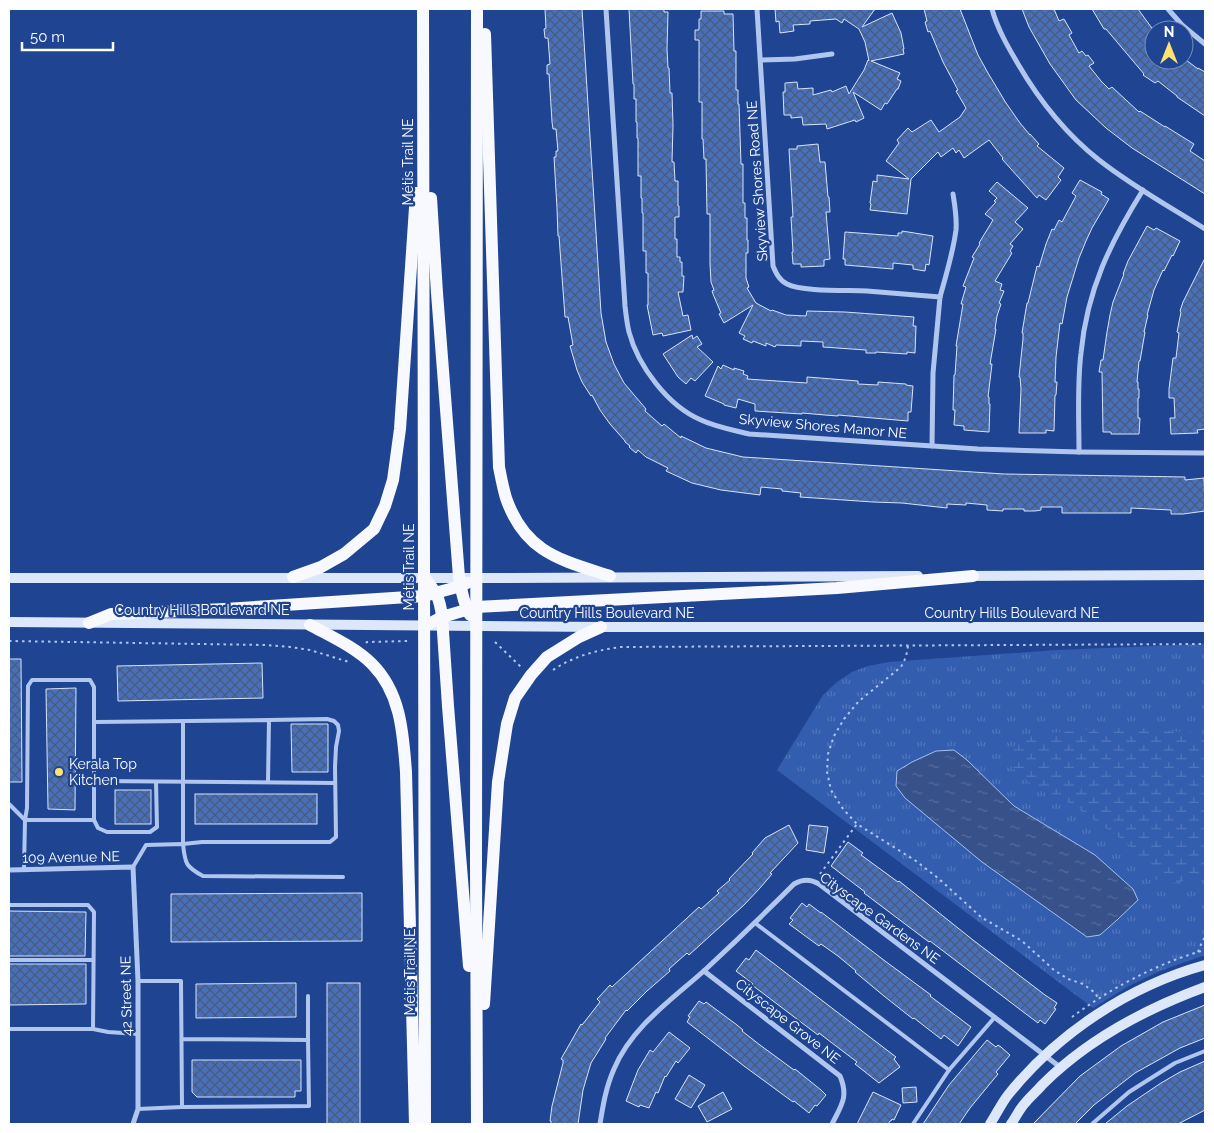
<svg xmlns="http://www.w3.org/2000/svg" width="1214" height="1133" font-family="Raleway,sans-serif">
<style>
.grass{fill:url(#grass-tufts)}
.wetland{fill:url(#wetland-marsh)}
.water{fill:url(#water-ripples);stroke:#a4bfef}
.building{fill:url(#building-cross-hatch);stroke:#d6e3fa}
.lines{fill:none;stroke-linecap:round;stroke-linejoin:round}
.path{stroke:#b1c6ee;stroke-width:2;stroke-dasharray:2.5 4;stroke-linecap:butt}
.lane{stroke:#b1c6ee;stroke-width:4}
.street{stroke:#b1c6ee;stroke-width:5}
.secondary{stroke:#dde7fa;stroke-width:10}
.primary{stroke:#f7f9ff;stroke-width:12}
.poi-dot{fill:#fbe271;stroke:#1f4592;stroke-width:2}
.labels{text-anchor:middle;stroke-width:4.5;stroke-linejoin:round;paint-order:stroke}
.street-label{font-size:14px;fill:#fff;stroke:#1f4592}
.poi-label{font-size:14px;fill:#fff;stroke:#1f4592;text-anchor:start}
</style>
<defs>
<pattern id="grass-tufts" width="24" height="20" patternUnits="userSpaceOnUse" patternTransform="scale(1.25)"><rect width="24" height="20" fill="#335eaf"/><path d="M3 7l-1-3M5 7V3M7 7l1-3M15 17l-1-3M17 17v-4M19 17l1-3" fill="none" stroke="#5276bb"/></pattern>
<pattern id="wetland-marsh" width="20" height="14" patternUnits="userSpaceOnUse" patternTransform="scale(1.25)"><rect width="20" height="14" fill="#335eaf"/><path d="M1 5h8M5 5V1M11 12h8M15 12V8" fill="none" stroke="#5276bb"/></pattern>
<pattern id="water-ripples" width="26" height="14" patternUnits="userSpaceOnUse" patternTransform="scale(1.25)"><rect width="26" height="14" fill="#37528b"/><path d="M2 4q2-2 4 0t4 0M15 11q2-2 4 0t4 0" fill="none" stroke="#556c9c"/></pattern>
<pattern id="building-cross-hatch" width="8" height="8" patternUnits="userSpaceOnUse" patternTransform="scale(1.25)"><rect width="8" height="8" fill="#486fb9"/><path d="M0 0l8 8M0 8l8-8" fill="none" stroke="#4a5c7d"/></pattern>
</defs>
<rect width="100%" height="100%" fill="#1f4592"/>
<polygon class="grass" points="1205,644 1205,955 1160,971 1129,986 1093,1008 777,770 823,695 837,682 852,672 868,666 889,662 1057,650"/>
<polygon class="wetland" points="1125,727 1205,734 1205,876 1174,883 1153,879 1142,861 1126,842 1062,798 1037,789 1013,768 1010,752 1022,738 1057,732"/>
<polygon class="water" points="954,750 967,760 1014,806 1095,855 1133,889 1138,900 1117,920 1100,935 1087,937 982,862 905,798 896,786 897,771 912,762 936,751"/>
<g class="building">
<polygon points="545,9 582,9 601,313 606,342 614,364 624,383 646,409 645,411 662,426 664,424 681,438 681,436 706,448 743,457 1004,474 1185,477 1185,480 1204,478 1205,511 1183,514 1171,514 1171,510 1131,508 1131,513 1062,513 1062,507 1041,507 1041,510 1035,511 1024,511 1024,509 1003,509 1003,511 987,510 987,505 966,503 966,505 947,504 947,508 902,503 873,502 800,497 801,493 782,491 782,489 761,487 760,495 721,490 692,483 666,471 668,468 646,457 638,450 636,453 629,447 630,446 625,442 625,441 610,424 600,410 592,395 591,396 582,382 577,370 570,346 573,345 568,317 565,317 559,236 558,236 557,208 554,157 556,157 556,151 558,151 556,129 553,129 552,122 549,74 547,74 547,65 550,64 548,38 545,38 544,29 546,28"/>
<polygon points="629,9 664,9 664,12 668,12 667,49 668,68 669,68 670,93 672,93 673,125 672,162 674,162 675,181 678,181 678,206 679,206 679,217 675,217 675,239 677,239 677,257 680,257 680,262 682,262 682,276 684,276 683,292 678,292 683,316 688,315 691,330 663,336 662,333 653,335 647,305 648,305 648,273 646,273 646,251 643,251 643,213 642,213 642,198 641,198 641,176 638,176 638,138 637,138 637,122 636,122 636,99 634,99 634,84 633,84"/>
<polygon points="775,9 875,9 862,27 892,13 901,33 904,49 903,49 904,54 871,61 900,73 897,79 901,81 898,89 897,89 887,104 885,103 881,110 853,92 864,118 856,122 855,120 827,129 826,124 803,125 802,117 791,118 791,115 784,115 783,92 785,92 785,83 797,82 798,89 813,88 813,95 831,90 832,92 846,86 849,94 864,70 868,60 869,61 865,42 859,29 844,19 842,23 836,19 810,21 810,24 793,25 794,31 780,33 779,21 776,22"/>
<polygon points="924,9 960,9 978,55 988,73 1006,103 1020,123 1030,135 1030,134 1039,144 1037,146 1064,168 1058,177 1061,180 1046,200 1039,195 1037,198 1002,159 1003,158 989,140 964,158 959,150 956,153 953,148 941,157 938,152 911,179 907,214 870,210 871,204 870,203 873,181 877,182 877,175 909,179 886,161 899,143 897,140 908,128 912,132 931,120 939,132 960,117 966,108 956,91 958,90 943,62 930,31 928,32 925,22 927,21"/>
<polygon points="1022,9 1054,9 1059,21 1064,19 1072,33 1069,35 1079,53 1082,51 1086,56 1088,55 1094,63 1089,66 1101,81 1109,89 1112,87 1139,112 1140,111 1165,127 1165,126 1194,144 1190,151 1205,161 1205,194 1132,148 1106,128 1076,100 1050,64 1029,27"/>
<polygon points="1092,9 1138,9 1154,31 1154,60 1186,60 1198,69 1198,68 1205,72 1205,116 1177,97 1177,96 1158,81 1155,83 1143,75 1144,74 1106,29 1104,29"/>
<polygon points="701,11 724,11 724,14 733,14 734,51 736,51 736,90 738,90 738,104 739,104 741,164 743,164 743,203 745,203 745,218 747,218 747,240 748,240 748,253 746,253 746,278 749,287 747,288 756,303 771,311 772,310 786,315 806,316 807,311 845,312 914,317 913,326 916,326 915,353 907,352 907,354 876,352 876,353 866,353 866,350 823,347 823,342 801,341 801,346 776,345 775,347 766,343 766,346 753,341 752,343 743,339 745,336 739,333 753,305 724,323 719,314 721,313 713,294 712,291 714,290 711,282 710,264 710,214 707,214 706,159 704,159 703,139 702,139 702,102 699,102 699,40 695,40 695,30 699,30 699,19 701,19"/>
<polygon points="818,144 820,162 825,162 828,197 829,197 830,212 826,212 830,259 824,260 824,266 801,267 801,264 793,264 792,252 793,252 791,217 793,217 789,149 797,149 797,146"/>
<polygon points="1080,180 1102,192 1101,194 1109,199 1092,228 1086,241 1079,258 1067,297 1062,324 1060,323 1056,357 1055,382 1057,382 1056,395 1055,395 1054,431 1046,430 1046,433 1019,433 1021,389 1020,377 1019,377 1023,339 1023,333 1022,333 1027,303 1028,303 1037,266 1039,267 1046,244 1052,229 1054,230 1059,220 1062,222 1076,196 1072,193"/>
<polygon points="997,182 1028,208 1015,222 1023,229 1010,244 1013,246 1010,251 1012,253 995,281 1002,284 1000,290 1004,291 999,303 1001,304 997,316 995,329 996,329 990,364 992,364 988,397 989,397 989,404 990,404 989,432 964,430 964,426 954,425 955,410 953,410 954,375 955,375 957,346 956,346 963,304 961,304 966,287 963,286 974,258 972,257 980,244 979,243 993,220 985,214 996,202 994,201 997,198 989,191"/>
<polygon points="1147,226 1154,230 1156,228 1180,241 1173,256 1172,255 1164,271 1163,270 1154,290 1147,315 1148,315 1144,332 1145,332 1140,361 1139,361 1137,382 1138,382 1138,389 1139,389 1139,398 1138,398 1138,418 1140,418 1139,434 1111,434 1111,432 1103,432 1102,372 1099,372 1101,360 1103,360 1107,332 1110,315 1113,302 1124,274 1123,274 1128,261"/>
<polygon points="902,231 933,236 929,265 926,264 925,271 913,269 913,265 893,263 893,269 845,265 845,259 843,259 845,232 898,236 898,233 902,233"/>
<polygon points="1205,258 1205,429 1197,430 1198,433 1171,434 1170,418 1175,418 1174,398 1169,398 1169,389 1173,358 1176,358 1179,333 1177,332 1181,312 1180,311 1183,302"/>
<polygon points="692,335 693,339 697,336 702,344 697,347 713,362 695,381 691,378 686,384 678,377 663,354"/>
<polygon points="723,365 734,370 734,368 744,371 743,374 748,376 747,379 807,383 807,377 858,381 858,384 878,385 878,382 906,384 906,385 913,386 911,412 908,412 908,421 838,415 838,416 825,415 802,413 802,414 755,411 755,404 738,399 736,408 724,405 724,404 705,396 718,366 721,369"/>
<polygon points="9,659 21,659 22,782 9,782"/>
<polygon points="262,663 263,698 118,701 117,666"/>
<polygon points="76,688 75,810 48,809 46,689"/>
<polygon points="291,724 328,724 328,772 292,772"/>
<rect x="115" y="790" width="36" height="34"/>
<rect x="195" y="794" width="122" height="30"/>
<polygon points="789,825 798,843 770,873 772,874 760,888 744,905 689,955 687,953 669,969 670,971 647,991 627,1011 626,1010 605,1038 606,1039 591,1063 583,1090 578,1124 551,1124 551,1121 550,1121 552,1106 563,1063 563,1060 561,1059 581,1024 582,1025 600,1002 597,999 599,997 610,985 612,987 699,907 701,909 719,893 717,891 730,880 729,879 753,854 752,853 765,838"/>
<polygon points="809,825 828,827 824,853 806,850"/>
<polygon points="848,842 863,853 861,855 898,882 899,881 973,940 1045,995 1057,1003 1054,1008 1056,1009 1045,1024 1040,1020 1038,1023 1026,1014 930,941 929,942 864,893 865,892 831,866"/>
<polygon points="362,893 362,941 171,942 171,894"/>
<polygon points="802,903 807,907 809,904 821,913 821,912 885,961 931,995 930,996 971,1027 958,1046 944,1035 941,1039 914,1018 913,1019 884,996 855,972 856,971 838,956 821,944 819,946 789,924 793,920 790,918"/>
<polygon points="9,911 86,912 85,956 9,956"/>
<polygon points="756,950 896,1057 894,1059 900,1067 879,1083 855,1064 857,1062 819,1033 818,1035 752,985 753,984 736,971 746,958 749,960"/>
<polygon points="9,964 86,964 86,1004 9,1005"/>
<polygon points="296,983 296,1017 196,1018 196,984"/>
<rect x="327" y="983" width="33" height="141"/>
<polygon points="699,1001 704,1004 706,1002 737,1025 743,1030 742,1031 760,1045 794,1070 795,1069 821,1090 826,1095 817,1106 815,1105 809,1113 794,1101 793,1102 744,1066 687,1022 690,1017 688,1016"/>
<polygon points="1205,1005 1205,1038 1180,1048 1135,1073 1094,1105 1075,1124 1033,1124 1080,1076 1121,1046 1163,1022"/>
<polygon points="669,1032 690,1048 678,1063 676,1061 666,1077 665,1076 658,1093 656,1092 649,1108 640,1105 639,1107 626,1101 638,1070 650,1050 653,1052"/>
<polygon points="987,1040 996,1047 998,1045 1001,1047 1010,1055 996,1072 998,1074 970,1108 959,1124 923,1124 949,1085"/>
<polygon points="192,1060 301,1060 301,1091 295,1091 295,1097 197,1097 192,1092"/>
<polygon points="1205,1061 1205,1110 1178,1124 1105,1124 1127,1106 1161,1083 1180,1072"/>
<polygon points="689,1075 705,1085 691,1108 675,1099"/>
<polygon points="916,1087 917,1102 903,1103 902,1088"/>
<polygon points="723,1092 732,1109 707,1122 698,1106"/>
<polygon points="873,1092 901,1105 894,1120 892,1119 891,1121 890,1121 888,1124 857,1124"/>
</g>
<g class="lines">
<g class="path">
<polyline points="9,641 265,645 290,647 310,650 349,662"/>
<polyline points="495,642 522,668"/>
<polyline points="366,643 367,642 408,641"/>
<polyline points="908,646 906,657 901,667 859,701 844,719 834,736 828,754 827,772 831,790 843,809 857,824 916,861 938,878 981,917 1022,941 1054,970 1068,979 1083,984 1094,992 1099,999"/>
<path d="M553,670C574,656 597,650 621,647L1205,644"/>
<polyline points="820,874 857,824"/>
<polyline points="1198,952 1202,942 1205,937"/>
<path d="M1072,1017C1111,988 1158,963 1205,950"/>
</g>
<g class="lane">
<polyline points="183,721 183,844 202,842 330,842 336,837 335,767 336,747 339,731 338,725 334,721 327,719 269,720"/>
<polyline points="95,722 269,720 268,782"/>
<polyline points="94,781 335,783"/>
<polyline points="9,804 25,820 94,820 94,687 90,680 32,680 28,686 27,808 25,820 24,870"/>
<polyline points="94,820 98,828 107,832 150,832 157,827 156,782"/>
<path d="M133,867L146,845L183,844C185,864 186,867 203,876L343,877"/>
<polyline points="9,905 88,905 94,912 93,1029"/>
<polyline points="755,923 949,1070"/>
<polyline points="9,960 93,960"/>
<polyline points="138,981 181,981 182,1107 309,1106 308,1040 182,1039"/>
<polyline points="9,1029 93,1029 108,1032 138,1034"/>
<polyline points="308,1040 308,996"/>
<polyline points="138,1109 182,1107"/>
<polyline points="913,1124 949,1070 995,1017"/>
<polyline points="1092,1124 1129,1092 1175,1063 1205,1051"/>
</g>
<g class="street">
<path d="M606,9L625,306C626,315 627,324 629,332C638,366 668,406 701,420C716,427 733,430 749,434L978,449L1079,452L1205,453"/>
<path d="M757,9L773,266C776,273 779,280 787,284C802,292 847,290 867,291C891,293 915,295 940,297L933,373L932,446"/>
<path d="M992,9C997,28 1008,47 1018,64C1039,100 1066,134 1099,160C1132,186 1170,207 1205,229"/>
<polyline points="1168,9 1182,25 1205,44"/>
<polyline points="761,60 795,59 832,54"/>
<path d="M940,297C946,275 953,253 956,230C957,218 955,206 953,194"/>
<path d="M1079,452C1079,419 1077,386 1081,353C1087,290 1110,243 1143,190"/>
<polyline points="9,870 133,867 138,981 138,1109 133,1124"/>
<path d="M704,971L840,1076C849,1097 841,1106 832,1124"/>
<path d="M600,1124C603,1105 606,1087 614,1069C632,1026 673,999 706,969C736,941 765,913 794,884C803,879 810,879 819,884L1035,1048L1060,1067"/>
</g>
<g class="secondary">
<polyline points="967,576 1205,575"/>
<polyline points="9,578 495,578 918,576"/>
<polyline points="9,622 601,627 1205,627"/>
<path d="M990,1124C996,1115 1001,1104 1008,1095C1058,1033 1129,986 1205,965"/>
<path d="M1011,1124C1016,1117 1020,1108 1026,1102C1031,1096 1037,1091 1042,1085C1088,1039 1145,1009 1205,987"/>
</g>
<g class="primary">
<polyline points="423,9 425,1124"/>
<polyline points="477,9 476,865 477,1124"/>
<path d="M485,34L499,467C501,477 503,488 506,498C525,553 561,560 610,576"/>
<path d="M431,198L437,293L459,577C461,590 464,604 470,615"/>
<polyline points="293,577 321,567 344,554 374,529 385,506 393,480 400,429 416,193"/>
<path d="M424,577C436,592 440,598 442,617L448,706L469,966"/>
<polyline points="89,623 111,614 225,609 424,596 461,586 467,583"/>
<path d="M310,625C330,636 355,647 372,664C401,693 403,733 406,772L415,1124"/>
<polyline points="425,626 442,617 476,607 837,588 973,576"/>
<polyline points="484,1004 498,782 507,724 515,698 531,675 547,657 579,637 601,627"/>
</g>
</g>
<circle class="poi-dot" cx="59" cy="772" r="5"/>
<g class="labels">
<g class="street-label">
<text transform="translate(408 162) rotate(-90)" y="5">Métis Trail NE</text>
<text transform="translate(757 181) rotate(-94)" y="5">Skyview Shores Road NE</text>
<text transform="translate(823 426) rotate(5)" y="5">Skyview Shores Manor NE</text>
<text transform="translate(409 567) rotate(-90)" y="5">Métis Trail NE</text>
<text x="202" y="615">Country Hills Boulevard NE</text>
<text x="607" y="618">Country Hills Boulevard NE</text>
<text x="1012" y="618">Country Hills Boulevard NE</text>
<text transform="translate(71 857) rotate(-1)" y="5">109 Avenue NE</text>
<text transform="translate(880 918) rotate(36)" y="5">Cityscape Gardens NE</text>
<text transform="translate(410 972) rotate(-90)" y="5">Métis Trail NE</text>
<text transform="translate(126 996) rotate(-91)" y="5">42 Street NE</text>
<text transform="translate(788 1021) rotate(38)" y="5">Cityscape Grove NE</text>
</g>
<g class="poi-label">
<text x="69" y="769">Kerala Top<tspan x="69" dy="16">Kitchen</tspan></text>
</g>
</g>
<rect width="1214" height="1133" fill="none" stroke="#ffffff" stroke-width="20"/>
<g transform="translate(1169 45)"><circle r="24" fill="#1f4592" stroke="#798fbe"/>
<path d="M0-4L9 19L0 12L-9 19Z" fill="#fbe271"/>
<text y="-8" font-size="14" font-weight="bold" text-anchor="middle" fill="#ffffff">N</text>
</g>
<path d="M22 42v8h91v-8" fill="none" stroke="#ffffff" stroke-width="2.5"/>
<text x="30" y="42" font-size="15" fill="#ffffff" stroke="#1f4592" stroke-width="4" paint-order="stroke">50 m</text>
</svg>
